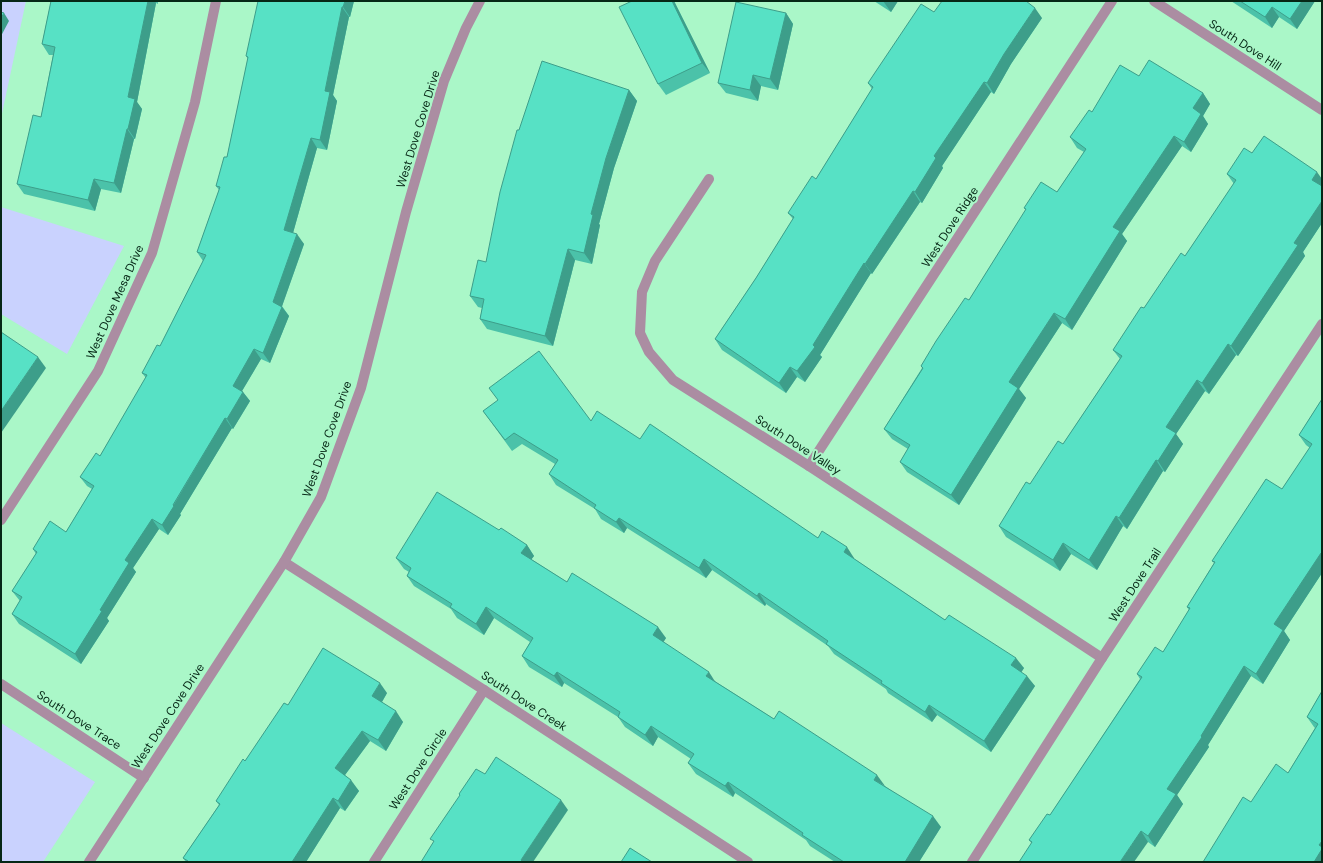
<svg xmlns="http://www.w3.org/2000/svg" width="1323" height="863" font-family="'DM Sans',sans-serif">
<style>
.green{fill:#c9d2fe}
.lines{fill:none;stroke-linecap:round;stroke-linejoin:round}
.minor{stroke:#ab8da2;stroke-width:10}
.wall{fill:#4bc2a9}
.shaded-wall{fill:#3d9e8a}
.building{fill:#57e1c5;stroke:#3d9e8a}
.labels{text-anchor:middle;stroke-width:4;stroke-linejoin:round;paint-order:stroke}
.street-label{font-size:12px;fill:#062716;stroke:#aaf7c8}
</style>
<rect width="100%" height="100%" fill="#aaf7c8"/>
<g class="green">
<polygon points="1,1 26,1 1,118"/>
<polygon points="1,207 124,246 67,354 1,314"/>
<polygon points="1,723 95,782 43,862 1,862"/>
</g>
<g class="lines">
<g class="minor">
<polyline points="1154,1 1322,110"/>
<polyline points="709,179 655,261 642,292 640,333 649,352 673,380 809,466 1102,658"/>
<polyline points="809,466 1112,1"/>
<polyline points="1,520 98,371 152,253 195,102 216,1"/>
<polyline points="284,562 484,690 748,862"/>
<polyline points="1,684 144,778"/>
<polyline points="89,862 284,562 321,497 361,388 406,212 444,81 466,28 480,1"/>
<polyline points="374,862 484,690"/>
<polyline points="972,862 1102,658 1322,324"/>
</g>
</g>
<g class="wall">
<polygon points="51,1 158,1 158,4 156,3 137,102 142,109 135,139 134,139 121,193 101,189 95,211 24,194 17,184 41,117 53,55 49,55 42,44"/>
<polygon points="354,1 350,17 349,17 333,95 337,101 327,150 317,148 293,233 304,244 282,306 289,316 270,363 261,359 242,391 250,401 233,429 232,428 180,514 181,515 168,535 159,529 133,568 136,572 107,618 109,621 81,664 19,624 12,614 20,601 12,591 36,554 33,549 66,532 92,489 87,486 80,477 100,456 146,378 142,373 160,346 203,261 197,252 219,190 216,186 227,157 248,59 246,56"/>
<polygon points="674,1 710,73 666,95 658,84"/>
<polygon points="874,1 898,1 891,12"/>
<polygon points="1231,1 1315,1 1297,29 1279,17 1272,28"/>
<polygon points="934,12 1042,18 1011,64 994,94 991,92 942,166 943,168 922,203 920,202 872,274 871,273 820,355 822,357 805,382 797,377 786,393 722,350 715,339 756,278 793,219 788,213 816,179 872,89 868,83"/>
<polygon points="786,13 793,24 778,90 761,86 758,101 726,93 718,83"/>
<polygon points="1139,76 1203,93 1210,104 1203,116 1208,124 1191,152 1182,146 1122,234 1127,241 1072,330 1062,323 1019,389 1026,398 959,505 907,472 900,462 908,449 892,439 884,429 922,368 921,366 969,300 1026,210 1024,208 1057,192 1084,152 1077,148 1070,137 1092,112"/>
<polygon points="629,90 637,101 614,168 599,224 600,225 592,264 575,260 553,346 487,329 480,319 482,308 478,307 470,296 486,262 519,130"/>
<polygon points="1252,153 1322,179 1322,223 1303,252 1305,256 1238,356 1236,355 1209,394 1205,391 1176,434 1183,444 1165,472 1163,471 1127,529 1123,526 1097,570 1071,554 1060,571 1006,537 999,526 1030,484 1063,444 1120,359 1113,350 1144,308 1185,256 1234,184 1227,174"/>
<polygon points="1322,399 1322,573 1284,631 1290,640 1263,684 1251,676 1208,745 1209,747 1177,795 1183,804 1155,847 1148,842 1032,844 1029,840 1050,815 1140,679 1137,674 1163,652 1189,610 1187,607 1214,563 1212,561 1282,489 1310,448 1306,445 1299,435"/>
<polygon points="483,411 591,421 640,439 854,558 853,558 945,620 1024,668 1021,672 1035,686 991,752 937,715 932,722 888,693 886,689 834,654 828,646 766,604 765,606 712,570 706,578 627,528 624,533 601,519 595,509 556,485 549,474 555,464 522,444 512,451"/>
<polygon points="499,530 527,545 534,556 531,559 567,582 666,638 663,642 716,682 774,719 885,786 941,827 919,862 835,862 810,846 806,840 735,793 733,797 696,774 688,763 691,759 658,737 653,746 625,727 618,717 564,683 562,687 529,667 522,656 530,642 494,618 484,635 457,618 451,609 414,586 407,576 409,572 404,569 396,558"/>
<polygon points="1322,691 1322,862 1251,802 1288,773 1315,728 1314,727 1307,717"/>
<polygon points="387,693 382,702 403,722 386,751 370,741 345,775 359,791 345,811 340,808 306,862 186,862 183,858 219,805 216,801 245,761 288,705"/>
</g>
<g class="shaded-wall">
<polygon points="148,1 155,1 156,3 137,102 142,109 135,139 128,129 128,97"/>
<polygon points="345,1 354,1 350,17 343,7"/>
<polygon points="672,1 674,1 710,73 702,63"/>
<polygon points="883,1 898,1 891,12"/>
<polygon points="1302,1 1315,1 1297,29 1290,19"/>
<polygon points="342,7 349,17 333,95 337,101 327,150 320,140 325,91"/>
<polygon points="1272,7 1279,17 1272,28 1265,17"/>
<polygon points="1035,8 1042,18 1011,64 994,94 987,83 1004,54"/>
<polygon points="4,13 9,21 1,36 1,18"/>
<polygon points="786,13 793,24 778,90 770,79"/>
<polygon points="753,75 761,86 758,101 750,90"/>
<polygon points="984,82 991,92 942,166 943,168 922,203 915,192 934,156"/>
<polygon points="629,90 637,101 614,168 599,224 600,225 592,264 584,253 591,214 606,158"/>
<polygon points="1203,93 1210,104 1203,116 1208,124 1191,152 1184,142 1193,108"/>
<polygon points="127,129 134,139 121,193 114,183"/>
<polygon points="1174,136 1182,146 1122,234 1127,241 1072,330 1065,319 1113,227"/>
<polygon points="311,138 317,148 291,240 284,230"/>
<polygon points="1317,172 1322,179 1322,187 1312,180"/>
<polygon points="94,179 101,189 95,211 88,200"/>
<polygon points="913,191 920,202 872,274 865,264"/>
<polygon points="1322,201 1322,223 1303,252 1305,256 1238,356 1231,346 1294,243"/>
<polygon points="297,234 304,244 280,312 273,302"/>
<polygon points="568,249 575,260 553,346 545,336"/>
<polygon points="864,263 871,273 820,355 822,357 805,382 797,371 813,345"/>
<polygon points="282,307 289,316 270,363 263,353"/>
<polygon points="1054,313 1062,323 1019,389 1026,398 959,505 951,495 1009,382"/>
<polygon points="1228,344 1236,355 1209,394 1202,383"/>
<polygon points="254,349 261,359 239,396 233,386"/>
<polygon points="38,357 46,368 1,433 1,411"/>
<polygon points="790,367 797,377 786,393 779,383"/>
<polygon points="1197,380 1205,391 1176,434 1183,444 1165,472 1158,461 1166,427"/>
<polygon points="243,392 250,401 233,429 227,419"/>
<polygon points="225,418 232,428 180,514 181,515 168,535 162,525"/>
<polygon points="1156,460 1163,471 1127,529 1119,518"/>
<polygon points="1116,516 1123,526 1097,570 1089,560"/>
<polygon points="619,518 627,528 624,533 616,522"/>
<polygon points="152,519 159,529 133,568 136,572 107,618 109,621 81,664 75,654 125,560"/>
<polygon points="1063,543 1071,554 1060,571 1053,560"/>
<polygon points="527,545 534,556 528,564 521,553"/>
<polygon points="847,547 854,558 851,562 844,552"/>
<polygon points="1321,553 1322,573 1284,631 1290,640 1263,684 1256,674 1274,624"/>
<polygon points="704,559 712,570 706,578 699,568"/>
<polygon points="759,593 766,604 765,606 757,596"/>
<polygon points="486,607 494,618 484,635 476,624"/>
<polygon points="658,627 666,638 661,646 653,635"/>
<polygon points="1016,658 1024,668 1019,676 1011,665"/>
<polygon points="1244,666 1251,676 1208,745 1209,747 1177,795 1183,804 1155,847 1148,836 1167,789"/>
<polygon points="557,672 564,683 562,687 554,676"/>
<polygon points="709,672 716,683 706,676"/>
<polygon points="1027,676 1035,686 991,752 984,741"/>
<polygon points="380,683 387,693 379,707 372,696"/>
<polygon points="929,705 937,715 932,722 925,712"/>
<polygon points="396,711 403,722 386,751 378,740"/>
<polygon points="651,726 658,737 653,746 645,735"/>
<polygon points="362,731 370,741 342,779 335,768"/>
<polygon points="877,775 885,786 874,780"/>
<polygon points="351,780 359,791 345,811 338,801"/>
<polygon points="728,782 735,793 733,797 725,786"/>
<polygon points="333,798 340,808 306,862 292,862"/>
<polygon points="561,800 568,810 533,862 522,862 521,860"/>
<polygon points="933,816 941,827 919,862 905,862"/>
<polygon points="1141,831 1148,842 1134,862 1120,862"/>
<polygon points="1322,841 1322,862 1314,862 1319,845"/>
</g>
<g class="building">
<polygon points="51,1 148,1 128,97 135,99 128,129 127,129 114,183 94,179 88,200 17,184 33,115 41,117 55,47 42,44"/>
<polygon points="258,1 345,1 343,7 342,7 325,91 330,92 320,140 311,138 284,230 297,234 273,302 282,307 263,353 254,349 233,386 243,392 227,419 225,418 173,505 174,506 162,525 152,519 125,560 129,563 100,610 102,611 75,654 12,614 22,597 12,591 37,552 33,549 50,521 66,532 94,486 80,477 96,453 100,456 147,375 142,373 157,345 160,346 206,255 197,252 220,187 216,186 224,157 227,157 248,57 246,56"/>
<polygon points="632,1 672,1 702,63 658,84 619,7"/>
<polygon points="942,1 1026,1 1035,8 1004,54 987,83 984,82 934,156 936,158 915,192 913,191 865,264 864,263 813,345 815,347 797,371 790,367 779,383 715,339 756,278 794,217 788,213 812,176 816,179 873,87 868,83 921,4 934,12"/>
<polygon points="1240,1 1302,1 1290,19 1272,7 1265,17"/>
<polygon points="736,2 786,13 770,79 753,75 750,90 718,83"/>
<polygon points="1,12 4,13 1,18"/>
<polygon points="1149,60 1203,93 1193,108 1201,114 1184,142 1174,136 1113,227 1120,231 1065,319 1054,313 1009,382 1018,388 951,495 900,462 910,445 884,429 923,368 921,366 936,341 965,298 969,300 1026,209 1024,208 1041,182 1057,192 1086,149 1070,137 1089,110 1092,112 1120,65 1139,76"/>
<polygon points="542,61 629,90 606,158 591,214 593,215 584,253 568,249 545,336 480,319 484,299 470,296 478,260 486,262 500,192 517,130 519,130"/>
<polygon points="1264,136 1317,172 1312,180 1322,186 1322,201 1294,243 1298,245 1231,346 1228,344 1202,383 1197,380 1166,427 1176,433 1158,461 1156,460 1119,518 1116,516 1089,560 1063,543 1053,560 999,526 1026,482 1030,484 1058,441 1063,444 1122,356 1113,350 1141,307 1144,308 1181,253 1185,256 1236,180 1227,174 1244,148 1252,153"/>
<polygon points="1,332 38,357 1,411"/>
<polygon points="539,351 591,421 597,411 640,439 650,424 818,538 822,531 847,547 844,552 945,620 949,615 1016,658 1011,665 1027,676 984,741 929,705 925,712 881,683 882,681 826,644 828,641 759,593 757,596 704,559 699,568 619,518 616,522 594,508 596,505 549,474 558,460 514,433 505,440 483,411 498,400 489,388"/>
<polygon points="1322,399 1322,553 1321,553 1274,624 1283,630 1256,674 1244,666 1201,736 1202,737 1167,789 1176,794 1148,836 1141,831 1120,862 1019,862 1032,842 1029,840 1047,814 1050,815 1142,677 1137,674 1155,647 1163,652 1190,608 1187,607 1215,562 1212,561 1266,479 1282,489 1312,444 1299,435"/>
<polygon points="437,492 499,530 501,528 527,545 521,553 567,582 572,573 658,627 653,635 709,672 706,676 774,719 779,711 877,775 874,780 933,816 905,862 844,862 802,835 803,833 728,782 725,786 688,763 694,754 651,726 645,735 618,717 620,712 557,672 554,676 522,656 533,638 486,607 476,624 450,607 452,604 407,576 411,568 396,558"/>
<polygon points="323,648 380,683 372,696 396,711 378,740 362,731 335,768 351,780 338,801 333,798 292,862 187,862 188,861 183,858 220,804 216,801 243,759 245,761 284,703 288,705"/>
<polygon points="1322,691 1322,841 1319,845 1322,847 1322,849 1314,862 1203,862 1243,797 1251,802 1276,764 1288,773 1318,724 1307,717"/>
<polygon points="496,757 561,800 521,860 522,861 522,862 421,862 434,841 430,839 460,795 459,794 476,769 485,774"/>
<polygon points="630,848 652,862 621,862"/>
</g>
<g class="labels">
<g class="street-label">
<text transform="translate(1245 45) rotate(33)" y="4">South Dove Hill</text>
<text transform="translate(418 129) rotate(-73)" y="4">West Dove Cove Drive</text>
<text transform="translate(950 227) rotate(-57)" y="4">West Dove Ridge</text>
<text transform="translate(115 302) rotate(-66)" y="4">West Dove Mesa Drive</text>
<text transform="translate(327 439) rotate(-70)" y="4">West Dove Cove Drive</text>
<text transform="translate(798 445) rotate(33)" y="4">South Dove Valley</text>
<text transform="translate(1135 585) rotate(-57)" y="4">West Dove Trail</text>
<text transform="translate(524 701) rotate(33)" y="4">South Dove Creek</text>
<text transform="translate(168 716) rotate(-57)" y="4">West Dove Cove Drive</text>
<text transform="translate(79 720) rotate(33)" y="4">South Dove Trace</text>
<text transform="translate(418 769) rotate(-57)" y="4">West Dove Circle</text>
</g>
</g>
<rect width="1323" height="863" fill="none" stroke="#062716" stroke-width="4"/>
</svg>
